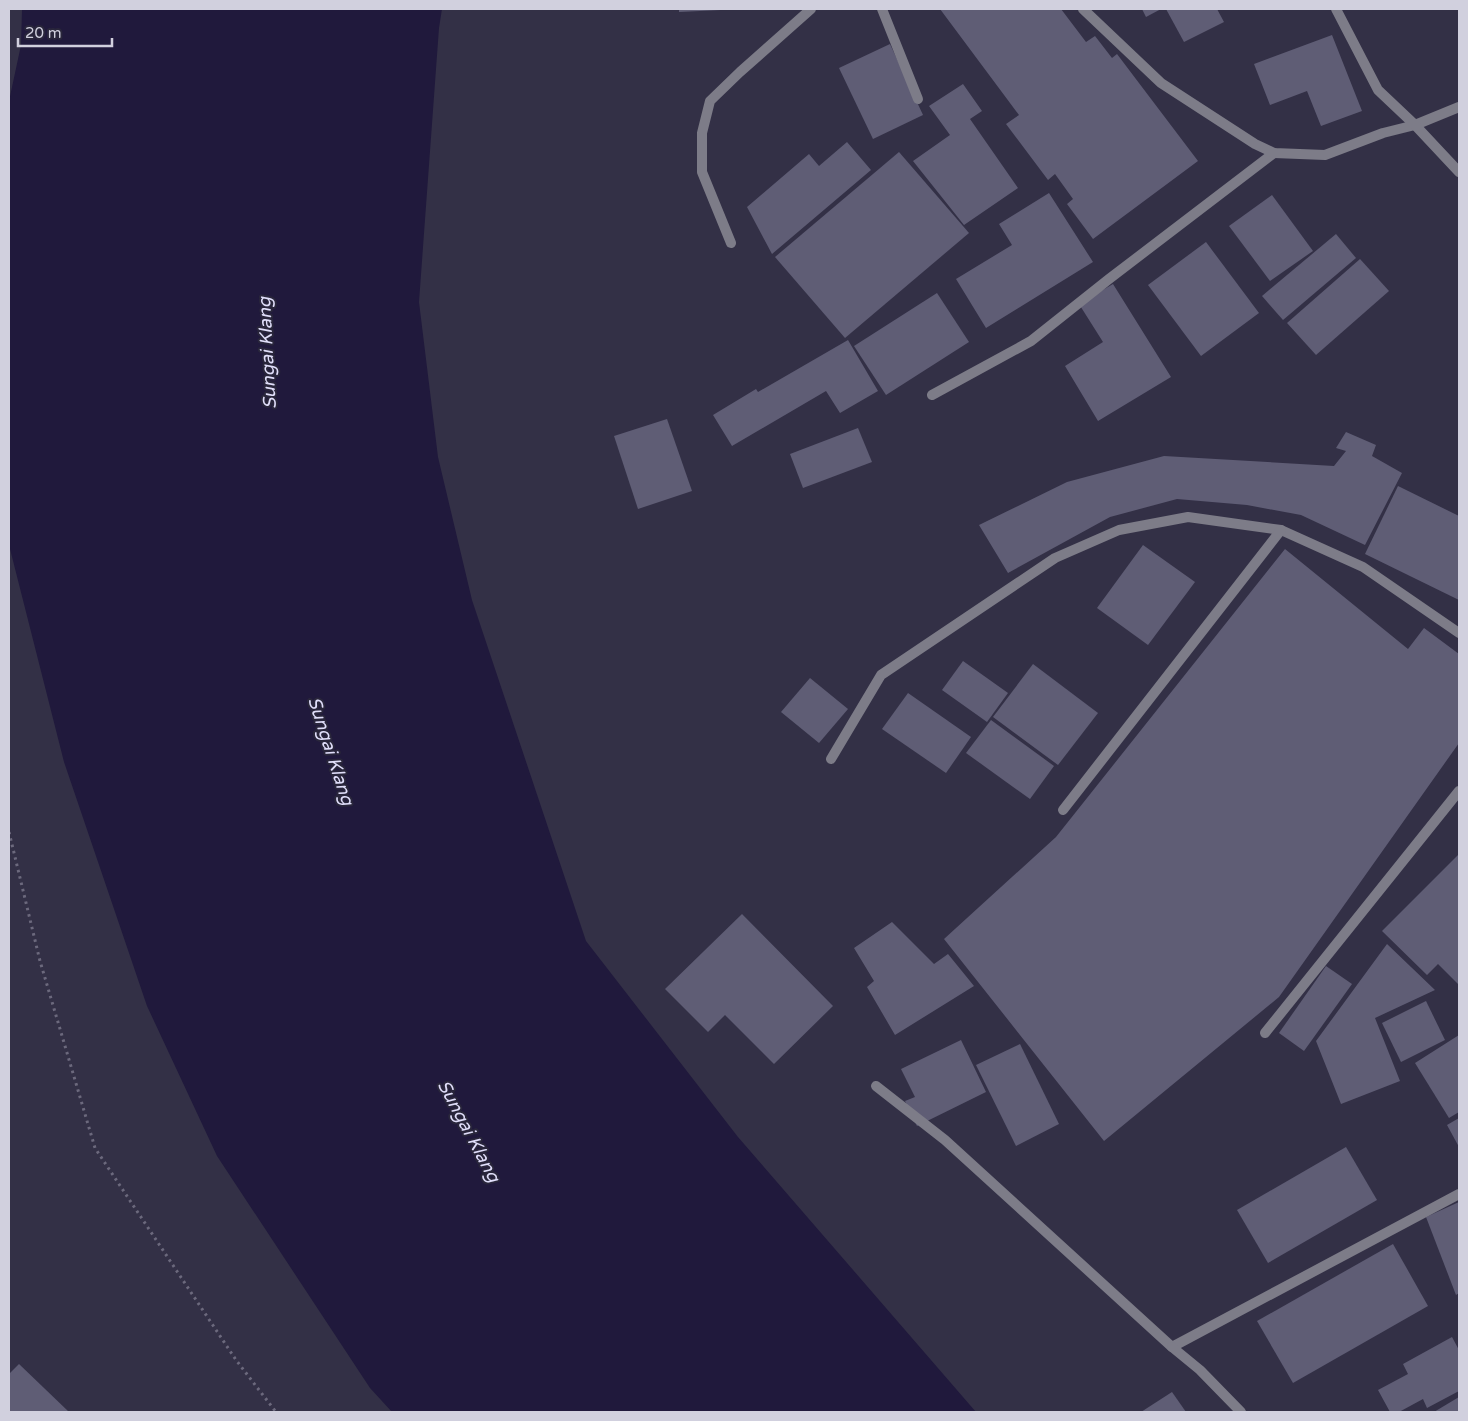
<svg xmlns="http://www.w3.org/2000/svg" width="1468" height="1421" font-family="'Varela Round',sans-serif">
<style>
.water{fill:#20193c}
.building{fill:#5f5d75}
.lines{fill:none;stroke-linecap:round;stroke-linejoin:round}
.path{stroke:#6c697d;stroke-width:3;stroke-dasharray:2.5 4;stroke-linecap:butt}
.service{stroke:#7d7c88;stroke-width:10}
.minor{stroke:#7d7c88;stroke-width:10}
.labels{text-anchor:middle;stroke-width:4;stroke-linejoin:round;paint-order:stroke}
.water-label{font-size:18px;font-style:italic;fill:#e0defa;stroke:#29263b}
</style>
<rect width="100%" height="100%" fill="#333046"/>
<polygon class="water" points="22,9 442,9 439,28 419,302 438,457 472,600 586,941 738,1137 976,1412 392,1412 370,1388 217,1156 147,1006 64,762 9,545 9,101 21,45"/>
<g class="building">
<polygon points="679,9 721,9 721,10 679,12"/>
<polygon points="940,9 1061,9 1086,42 1095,36 1112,58 1117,54 1198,161 1093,239 1067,204 1073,199 1055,174 1048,180 1006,124 1019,115"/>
<polygon points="1142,9 1161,9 1146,17"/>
<polygon points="1166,9 1217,9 1224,22 1184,42"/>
<polygon points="1332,35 1362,111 1321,126 1307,91 1270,105 1254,64"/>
<polygon points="890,44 923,115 873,139 839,68"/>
<polygon points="963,84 982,111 970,119 1018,188 964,225 913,161 950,135 929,106"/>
<polygon points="847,142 871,170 772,254 747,207 809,154 819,166"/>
<polygon points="899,152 969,233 845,338 775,257"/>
<polygon points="1049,193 1093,262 986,328 956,279 1012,245 999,224"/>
<polygon points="1272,195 1313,251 1270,281 1229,226"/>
<polygon points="1336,234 1356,258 1283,320 1262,296"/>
<polygon points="1206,242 1259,313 1201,356 1148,285"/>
<polygon points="1360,259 1389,291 1316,355 1287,323"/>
<polygon points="1113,284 1171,377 1098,421 1065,366 1103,342 1079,304"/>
<polygon points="937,293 969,342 886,395 854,346"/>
<polygon points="848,340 878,391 840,413 826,391 732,446 713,415 756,389 758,392"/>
<polygon points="667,419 692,491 638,509 614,436"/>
<polygon points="858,428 872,462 803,488 790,454"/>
<polygon points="1346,432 1376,445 1372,456 1402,473 1365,545 1301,515 1247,505 1177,499 1110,517 1008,573 979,525 1067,482 1164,456 1334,466 1346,451 1336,448"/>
<polygon points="1398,486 1459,516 1459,600 1365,554"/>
<polygon points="1143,545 1195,582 1148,645 1097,608"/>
<polygon points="1285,549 1408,649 1424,628 1459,654 1459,743 1279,997 1104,1141 944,939 1056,837"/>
<polygon points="963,661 1008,693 987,722 942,690"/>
<polygon points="1033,664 1098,713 1058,765 993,717"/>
<polygon points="810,678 848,709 819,743 781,712"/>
<polygon points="908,693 971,737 946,773 882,729"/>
<polygon points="991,720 1054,766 1030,799 966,753"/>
<polygon points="1459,854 1459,985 1438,964 1427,975 1382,931"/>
<polygon points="742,914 833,1006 774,1064 725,1015 708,1032 665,989"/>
<polygon points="892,922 934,964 948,954 974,986 895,1035 867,987 874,981 854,948"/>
<polygon points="1387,944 1435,990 1375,1018 1400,1081 1341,1104 1316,1041"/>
<polygon points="1326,966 1352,984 1304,1051 1279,1033"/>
<polygon points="1426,1001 1445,1040 1401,1062 1382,1023"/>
<polygon points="1459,1035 1459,1112 1449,1118 1415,1063"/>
<polygon points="961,1040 986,1092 917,1126 905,1101 915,1097 901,1069"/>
<polygon points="1020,1044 1059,1124 1016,1146 976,1065"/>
<polygon points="1459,1118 1459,1147 1447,1125"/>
<polygon points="1346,1147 1377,1200 1268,1263 1237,1210"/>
<polygon points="1459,1202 1459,1293 1456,1295 1426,1217"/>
<polygon points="1393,1244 1428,1306 1293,1383 1257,1321"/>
<polygon points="1452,1337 1459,1350 1459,1391 1427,1408 1423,1399 1399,1412 1390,1412 1378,1390 1408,1374 1403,1364"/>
<polygon points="19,1364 69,1412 9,1412 9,1374"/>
<polygon points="1172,1392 1186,1412 1141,1412"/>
<polygon points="1459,1397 1459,1412 1434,1412"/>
</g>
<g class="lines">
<polyline class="path" points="9,832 40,961 95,1148 236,1360 276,1412"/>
<g class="service">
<polyline points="932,395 1031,341 1109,279 1274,153"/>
<polyline points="831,759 881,675 1055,558 1119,530 1188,517 1281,530 1363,567 1459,633"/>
<polyline points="1063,810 1281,530"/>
<polyline points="1265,1033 1459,791"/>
</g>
<g class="minor">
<polyline points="882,9 918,99"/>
<polyline points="1083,9 1161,83 1255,144 1274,153 1325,155 1383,133 1415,125 1459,107"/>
<polyline points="1336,9 1378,90 1415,125 1459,172"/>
<polyline points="731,243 702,172 702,133 710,101 740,72 811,9"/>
<polyline points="876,1086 945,1140 1172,1347 1459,1194"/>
<polyline points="1172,1347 1200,1370 1241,1412"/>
</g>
</g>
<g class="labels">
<g class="water-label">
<text transform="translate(267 353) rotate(-93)" y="6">Sungai Klang</text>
<text transform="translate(331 751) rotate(72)" y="6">Sungai Klang</text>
<text transform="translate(469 1131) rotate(62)" y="6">Sungai Klang</text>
</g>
</g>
<rect width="1468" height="1421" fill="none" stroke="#d1d0de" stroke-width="20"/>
<path d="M18 38v8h94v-8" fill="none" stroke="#d1d0de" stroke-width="2.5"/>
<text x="25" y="38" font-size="15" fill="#d1d0de" stroke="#29263b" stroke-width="4" paint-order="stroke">20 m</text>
</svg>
